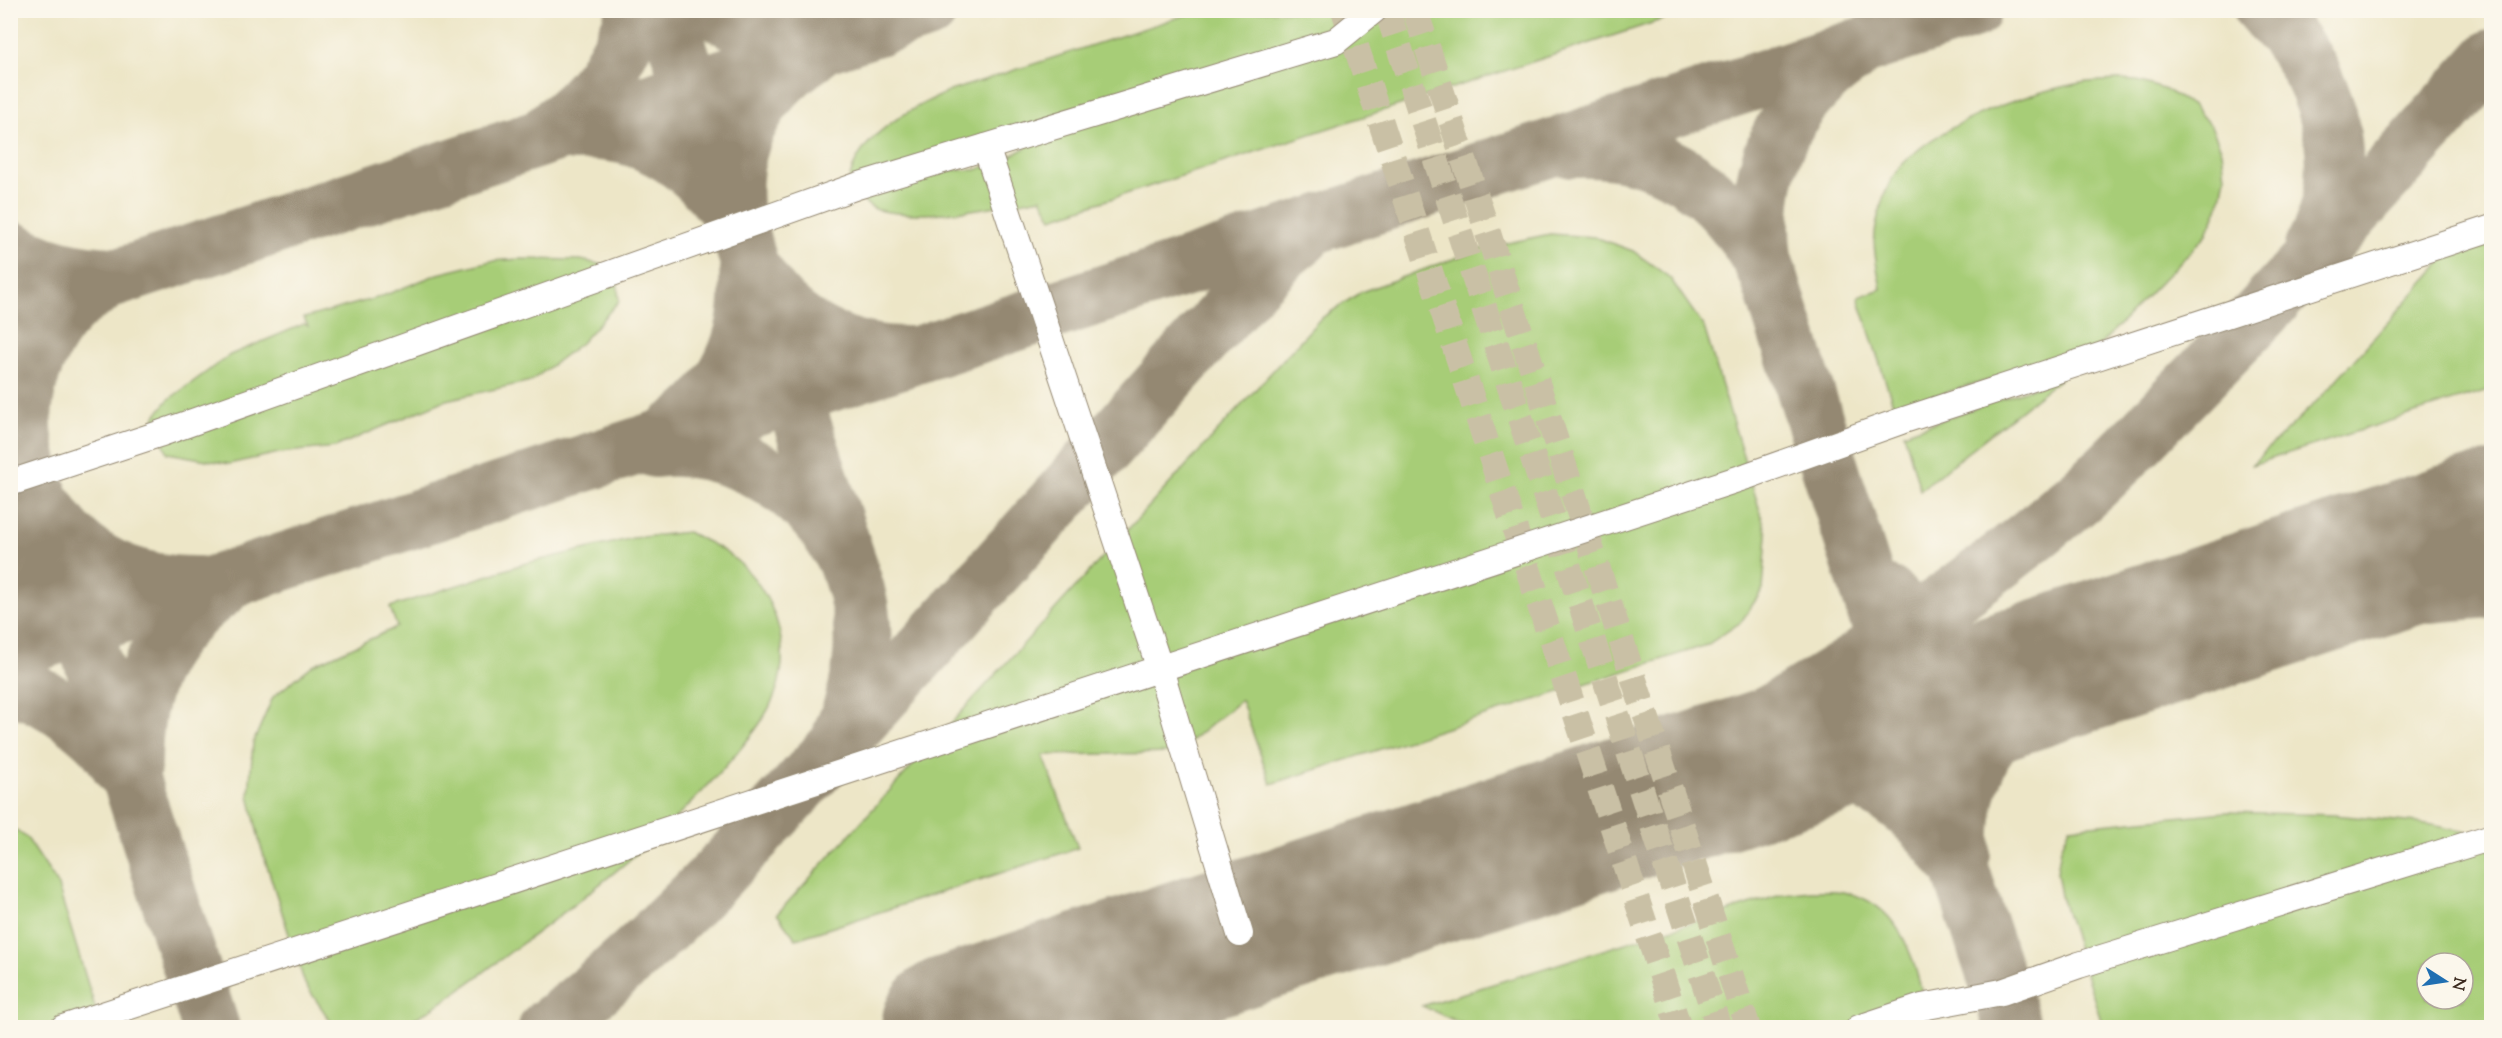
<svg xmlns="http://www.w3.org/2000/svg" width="2502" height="1038" font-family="'Sorts Mill Goudy',serif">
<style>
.green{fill:#a7cd77;stroke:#717c4a;stroke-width:1.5;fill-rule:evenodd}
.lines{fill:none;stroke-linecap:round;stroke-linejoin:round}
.taxiway{stroke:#948872;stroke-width:58}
.runway{stroke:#948872;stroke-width:146}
.minor-tunnel{stroke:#c9c0a5;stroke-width:26;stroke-dasharray:26 13;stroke-linecap:butt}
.minor-casing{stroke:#948872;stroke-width:28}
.minor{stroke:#fff;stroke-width:26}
</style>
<rect width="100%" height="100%" fill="#fbf7ec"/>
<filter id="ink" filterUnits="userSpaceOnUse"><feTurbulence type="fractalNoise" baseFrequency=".0167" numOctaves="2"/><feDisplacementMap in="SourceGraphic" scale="12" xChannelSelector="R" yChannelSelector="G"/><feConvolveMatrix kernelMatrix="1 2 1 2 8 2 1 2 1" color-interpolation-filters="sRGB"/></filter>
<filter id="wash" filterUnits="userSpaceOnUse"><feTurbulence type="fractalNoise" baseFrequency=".008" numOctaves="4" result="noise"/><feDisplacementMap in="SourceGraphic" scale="24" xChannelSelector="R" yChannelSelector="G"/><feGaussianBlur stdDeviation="1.35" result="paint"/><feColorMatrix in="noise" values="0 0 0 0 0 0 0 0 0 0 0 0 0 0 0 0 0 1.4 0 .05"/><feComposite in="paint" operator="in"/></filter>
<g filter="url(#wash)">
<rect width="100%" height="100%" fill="#ede6c7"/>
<g class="green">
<path d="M1198,11H1356L1329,36L849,182C856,136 911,108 950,91Z"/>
<path d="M1394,11H1689L1052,218L1041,198C993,207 925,221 878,210C870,208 861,199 855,194L932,170H976L1007,158L1051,133L1353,37Z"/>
<path d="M2118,80L2138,81L2166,90L2193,106L2211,126L2222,151L2225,177L2220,203L2207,234L2095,350L1894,407L1858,297L1881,289C1879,277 1876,265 1875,253C1872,234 1881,199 1890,182C1918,129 2025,93 2081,83C2093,81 2106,81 2118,80Z"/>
<polygon points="1550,234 1595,237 1633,251 1670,278 1704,327 1767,534 1763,589 1741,622 1707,645 1271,784 1241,700 1176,753 1043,755 1078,848 796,939 777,914 1320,319 1361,292 1484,248"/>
<polygon points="2491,234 2491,389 2251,465 2321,397 2456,246"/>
<polygon points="520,259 581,260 616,268 619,301 581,343 531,381 446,400 335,447 279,453 229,464 168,453 159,434 151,430 155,416 168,400 230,355 304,324 308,326 304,318 380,297 438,274 491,261"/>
<polygon points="2061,378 1920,490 1904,433"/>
<path d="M688,532C701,539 716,545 728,554C764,579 788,627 781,672C775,711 749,739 724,768C662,838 591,893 516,948C479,975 441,1007 400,1026C390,1031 350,1027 337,1027L333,1025L305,984L260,844L249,795L253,743L273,697L313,665L397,627L390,607L523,564L633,538Z"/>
<path d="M2226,812L2334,815L2427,824L2491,837V1027H2103L2061,896L2057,872L2061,848L2070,827ZM2427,963H2463V999H2427Z"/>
<polygon points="10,826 27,838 57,883 101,1027 11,1027"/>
<path d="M1810,891C1821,891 1833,890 1843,892C1909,904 1916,974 1931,1027L1471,1028L1422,1006L1784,894Z"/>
</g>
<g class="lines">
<g class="taxiway">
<polyline points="666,10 848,563"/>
<path d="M715,10C747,33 790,37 828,36"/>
<path d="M2263,10C2328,68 2358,168 2313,247"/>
<path d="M1850,57C1779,105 1753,175 1763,258L1909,715L2013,1028"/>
<path d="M550,129C593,99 620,61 636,10"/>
<path d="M574,132C639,127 688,157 726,208"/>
<path d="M1572,149C1663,145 1723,189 1765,268"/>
<path d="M734,205C729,141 759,89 811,55"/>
<path d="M10,249C42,267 78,275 115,276"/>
<path d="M757,276C791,330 848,356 911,355"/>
<polyline points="10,313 929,10"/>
<polyline points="10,405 211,1028"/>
<path d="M672,431C726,397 752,339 748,276"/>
<path d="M655,449C683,445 714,452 740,462C851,507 891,626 842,732"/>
<path d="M48,509C79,564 139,586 199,585"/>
<polyline points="2346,572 2492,508"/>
<path d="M1888,595C1930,642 1987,666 2050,661"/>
<path d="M10,617C24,594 37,568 39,541C40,526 40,510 37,495C33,473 24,451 23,428C22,376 48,314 96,289"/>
<polyline points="10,651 1973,10"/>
<path d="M10,686C44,694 80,718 104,743C111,751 117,761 123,770"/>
<path d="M1984,690C2078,666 2171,636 2266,618C2340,603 2416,594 2492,589"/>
<path d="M133,764C133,685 157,636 221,589"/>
<path d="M1751,767C1839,762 1900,784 1951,857"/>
<path d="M1962,853C1958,772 1994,722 2053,672"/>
<path d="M1438,870C1516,835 1596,804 1673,766C1818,693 1955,602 2079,497C2113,468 2144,434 2175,402C2285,292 2387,174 2492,58"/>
<path d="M547,1028C672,933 781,807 886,691C1007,556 1129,421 1250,286L1282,253L1303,236"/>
</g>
<polyline class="runway" points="954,1028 2492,525"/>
</g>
</g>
<g filter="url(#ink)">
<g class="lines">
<g class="minor-tunnel">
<polyline points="1344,10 1679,1028"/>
<polyline points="1387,10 1719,1028"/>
<polyline points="1415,10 1748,1028"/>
</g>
<defs>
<g id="minor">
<polyline points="986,147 1160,669 1240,934"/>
<polyline points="10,483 159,434 857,186 1336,41 1374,10"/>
<polyline points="63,1028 1747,476 1901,421 2492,228"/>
<polyline points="1859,1028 1922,1007 2002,992 2079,965 2492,837"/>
</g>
</defs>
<use href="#minor" class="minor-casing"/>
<use href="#minor" class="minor"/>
</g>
</g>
<rect width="2502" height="1038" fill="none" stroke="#fbf7ec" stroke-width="36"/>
<g transform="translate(2445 981) rotate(102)"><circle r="28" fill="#fbf7ec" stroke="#aea59a" stroke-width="1.5"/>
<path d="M0-4.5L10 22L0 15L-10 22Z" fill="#1f6fb2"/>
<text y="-9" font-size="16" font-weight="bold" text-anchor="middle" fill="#3b2a1e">N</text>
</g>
</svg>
